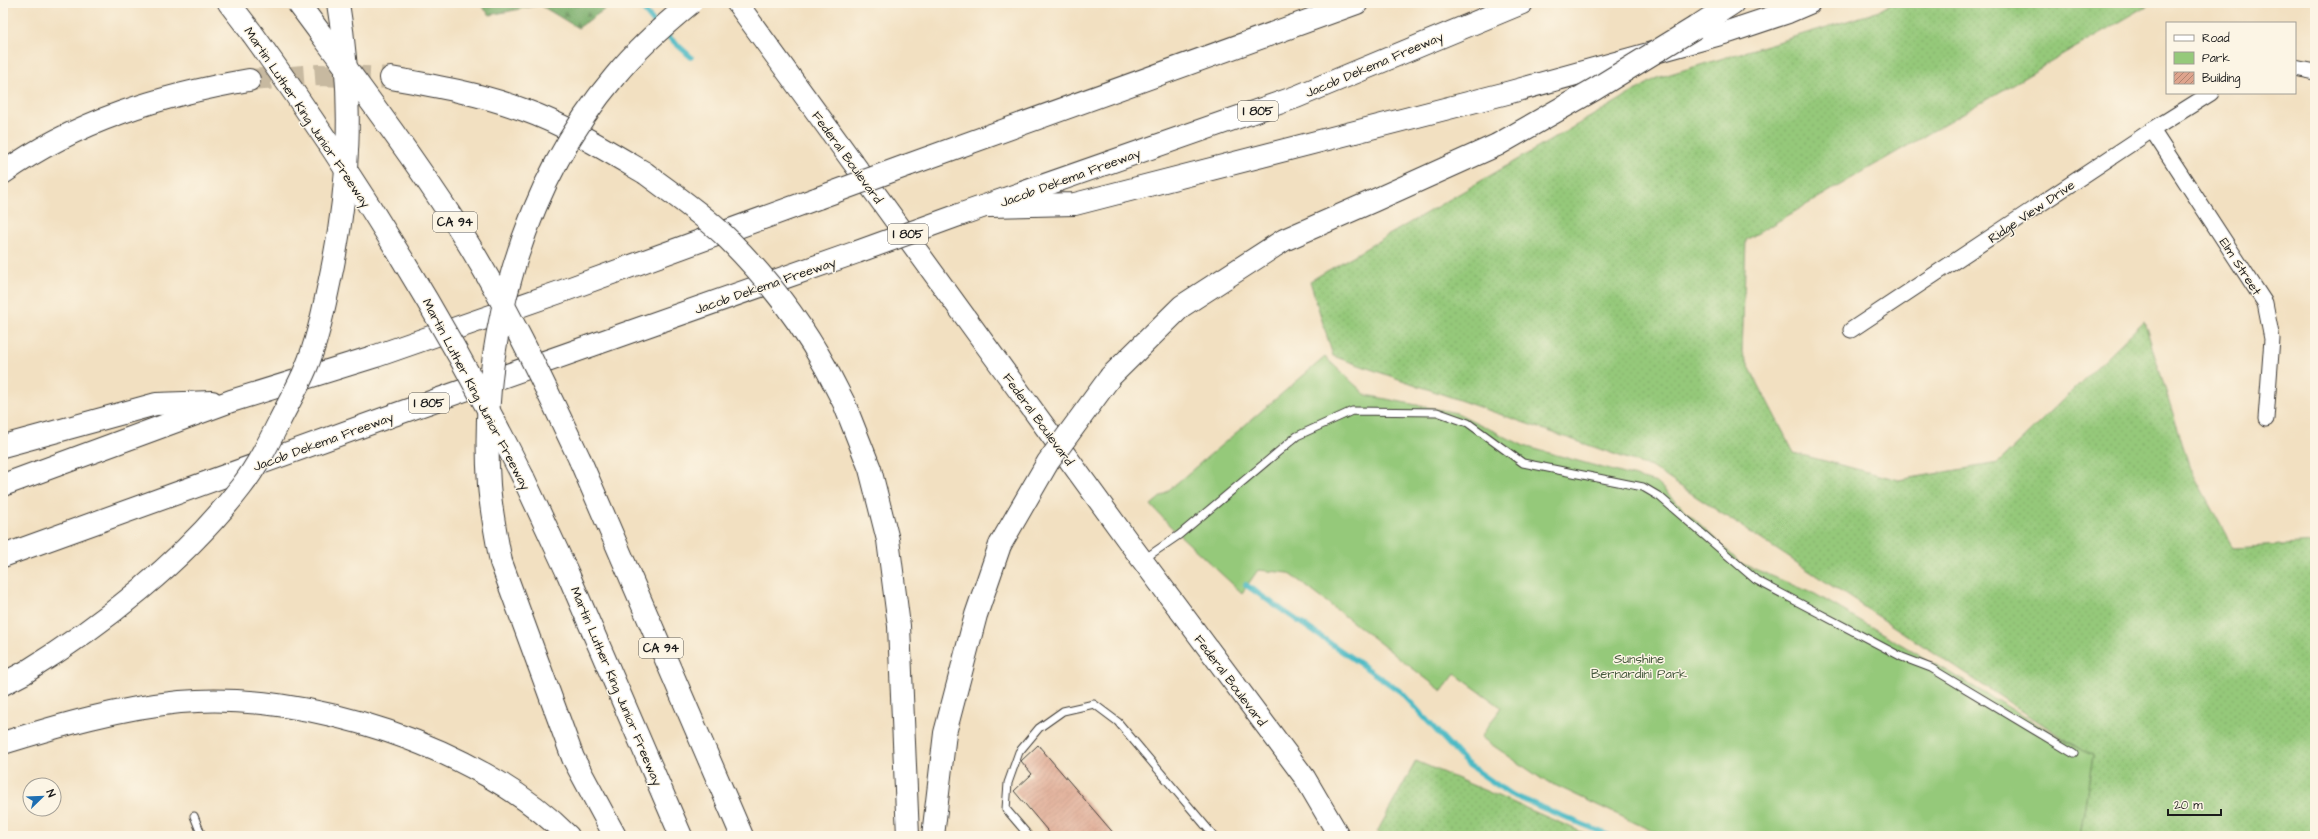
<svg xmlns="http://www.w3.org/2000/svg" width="2318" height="839" font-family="'Architects Daughter',sans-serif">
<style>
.grass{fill:url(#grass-dots);stroke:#58724b}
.forest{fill:url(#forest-firs);stroke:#4a6443}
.park{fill:#95c97a;stroke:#58724b}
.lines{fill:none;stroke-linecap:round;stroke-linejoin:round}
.stream{stroke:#4cbac5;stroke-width:5.5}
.building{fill:url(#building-hatch)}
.motorway-tunnel{stroke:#c7b9a0;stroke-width:22;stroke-dasharray:22 11;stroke-linecap:butt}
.service-casing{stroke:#3c3935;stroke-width:9}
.minor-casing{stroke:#3c3935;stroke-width:17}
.secondary-casing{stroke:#3c3935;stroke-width:23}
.motorway-casing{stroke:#3c3935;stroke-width:24}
.service{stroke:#fff;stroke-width:7}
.minor{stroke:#fff;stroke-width:15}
.secondary{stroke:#fff;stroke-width:21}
.motorway{stroke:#fff;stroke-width:22}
.motorway-bridge-casing{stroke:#3c3935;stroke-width:24;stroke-linecap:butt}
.motorway-bridge{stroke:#fff;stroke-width:22}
.labels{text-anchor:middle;stroke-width:3;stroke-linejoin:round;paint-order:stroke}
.shield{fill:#fcf5e5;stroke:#5f5d58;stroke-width:1}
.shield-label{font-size:12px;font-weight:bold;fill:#1c1c1c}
.street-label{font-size:13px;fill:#1c1c1c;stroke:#fcf5e5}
.park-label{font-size:13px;fill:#46593d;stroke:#fcf5e5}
</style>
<defs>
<pattern id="grass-dots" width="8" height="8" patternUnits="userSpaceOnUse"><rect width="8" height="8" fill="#95c97a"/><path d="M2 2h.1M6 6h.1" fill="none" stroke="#80ac69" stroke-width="1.8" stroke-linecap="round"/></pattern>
<pattern id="forest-firs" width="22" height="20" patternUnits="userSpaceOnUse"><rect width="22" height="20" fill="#78ad6a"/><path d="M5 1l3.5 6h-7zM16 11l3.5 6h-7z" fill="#628c56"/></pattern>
<pattern id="building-hatch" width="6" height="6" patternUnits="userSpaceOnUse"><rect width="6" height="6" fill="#dea48d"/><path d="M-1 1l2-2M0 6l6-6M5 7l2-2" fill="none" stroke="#b38572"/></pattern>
</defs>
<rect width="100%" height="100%" fill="#fcf5e5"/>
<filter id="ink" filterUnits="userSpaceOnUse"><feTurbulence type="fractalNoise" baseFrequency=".025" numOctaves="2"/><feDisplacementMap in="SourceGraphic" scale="8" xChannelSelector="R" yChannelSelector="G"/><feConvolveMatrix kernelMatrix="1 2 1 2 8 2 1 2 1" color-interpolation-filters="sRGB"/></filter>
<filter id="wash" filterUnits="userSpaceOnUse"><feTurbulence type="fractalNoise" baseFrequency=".012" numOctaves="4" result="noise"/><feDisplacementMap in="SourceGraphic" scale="16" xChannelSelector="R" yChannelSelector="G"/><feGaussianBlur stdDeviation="0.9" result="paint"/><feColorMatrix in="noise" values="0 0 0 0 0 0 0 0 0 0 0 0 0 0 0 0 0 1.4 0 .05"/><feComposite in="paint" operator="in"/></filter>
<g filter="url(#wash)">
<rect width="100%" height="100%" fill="#f2e0c1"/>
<g class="grass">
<polygon points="1892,3 2152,3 1746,240 1742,353 1794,453 1899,480 1998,463 2144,321 2190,468 2233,548 2315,543 2315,836 2080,836 2093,755 2083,751 1651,467 1333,356 1310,281 1657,78 1877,12"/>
<polygon points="1416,761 1591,836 1384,836 1377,832"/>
</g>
<polygon class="forest" points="478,3 601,3 605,9 578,28 540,5 490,15"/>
<polygon class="park" points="1325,357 1366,395 1457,413 1524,446 1657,483 1740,563 1815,594 2083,751 2093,755 2080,836 1663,836 1542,779 1485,740 1481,737 1501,707 1455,674 1442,691 1289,573 1258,570 1242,593 1172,528 1151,505"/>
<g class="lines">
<g class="stream">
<polyline points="638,3 657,26"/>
<polyline points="663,32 691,57"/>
<polyline points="1246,585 1401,692 1466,763 1510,794 1610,836"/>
</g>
</g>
<g id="blocks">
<polygon class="building" points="1038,745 1116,836 1052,836 1014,791 1032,774 1021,761"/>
</g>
</g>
<g filter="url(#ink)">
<use href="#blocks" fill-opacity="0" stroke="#3c3935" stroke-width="1"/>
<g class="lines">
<polyline class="motorway-tunnel" points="249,80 319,75 391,78"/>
<defs>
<g id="service">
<polyline points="1144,559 1179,535 1297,436 1352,411 1437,412 1468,423 1523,463 1643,487 1660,497 1756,580 1902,657 1931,668 2074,754"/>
<polyline points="194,816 202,836"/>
<polyline points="1029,836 1006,809 1008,783 1019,752 1039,728 1063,711 1094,704 1118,722 1214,836"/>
</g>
<g id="minor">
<polyline points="2295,68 2315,72"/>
<polyline points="2152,130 2265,303 2272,339 2266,419"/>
<polyline points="1851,330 2152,130 2211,93"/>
</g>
<polyline id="secondary" points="737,3 1128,541 1305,778 1339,836"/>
<g id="motorway">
<polyline points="229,3 252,33"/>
<polyline points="1696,27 1733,3"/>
<path d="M391,78C436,86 481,94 524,110C566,125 606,150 645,173"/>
<polyline points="908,165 1357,3"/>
<path d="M3,173C76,121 162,95 249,80"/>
<polyline points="989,206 1075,204 1507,93 1728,32 1788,12 1809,3"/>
<polyline points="959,215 1296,97 1522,3"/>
<polyline points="826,368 844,403 870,469 888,540 899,626 908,836"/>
<polyline points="1111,376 1182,306 1284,240 1373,201 1497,145"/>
<polyline points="3,446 156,404 212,402"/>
<polyline points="580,460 742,836"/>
<polyline points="523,477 568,574 681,836"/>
<polyline points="3,485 231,401 376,356 557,293 818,198"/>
<polyline points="3,556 388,417 857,252"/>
<polyline points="501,562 573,758 615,836"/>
<polyline points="3,684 24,673"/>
<path d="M3,743C61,725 119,708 180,702C304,690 480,747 568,836"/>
<polyline points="933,836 945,733 976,615 1000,545"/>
</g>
</defs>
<use href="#service" class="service-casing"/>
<use href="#minor" class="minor-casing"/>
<use href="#secondary" class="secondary-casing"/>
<use href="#motorway" class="motorway-casing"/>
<use href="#service" class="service"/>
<use href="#minor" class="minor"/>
<use href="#secondary" class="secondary"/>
<use href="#motorway" class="motorway"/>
<defs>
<g id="motorway-bridge">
<path d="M298,3C352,76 407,148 456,224C504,299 542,379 580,460"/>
<path d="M252,33C354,174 445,321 523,477"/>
<polyline points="1497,145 1595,89 1696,27"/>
<path d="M645,173C673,194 704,215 729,240C767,278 800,321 826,368"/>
<polyline points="818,198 908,165"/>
<polyline points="857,252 959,215"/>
<polyline points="1000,545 1048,462 1111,376"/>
<path d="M501,562C496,536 491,511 489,485C479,343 522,186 615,76C637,49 664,25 691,3"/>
<path d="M24,673C102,625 185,560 241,487C256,468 268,444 279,422C288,404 298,387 306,368C317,342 323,312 329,284C350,189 354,99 338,3"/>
</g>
</defs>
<use href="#motorway-bridge" class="motorway-bridge-casing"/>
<use href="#motorway-bridge" class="motorway-bridge"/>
</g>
</g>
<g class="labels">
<g class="shield">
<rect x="1238" y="101" width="40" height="20" rx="3"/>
<rect x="433" y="212" width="44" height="20" rx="3"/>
<rect x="888" y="224" width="40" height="20" rx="3"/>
<rect x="409" y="393" width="40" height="20" rx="3"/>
<rect x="639" y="638" width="44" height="20" rx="3"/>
</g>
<g class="shield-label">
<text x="1258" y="115">I 805</text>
<text x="455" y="226">CA 94</text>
<text x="908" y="238">I 805</text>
<text x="429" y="407">I 805</text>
<text x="661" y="652">CA 94</text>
</g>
<g class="street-label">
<text transform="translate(1374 64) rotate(-23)" y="5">Jacob Dekema Freeway</text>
<text transform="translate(308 117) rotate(56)" y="5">Martin Luther King Junior Freeway</text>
<text transform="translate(848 157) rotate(54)" y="5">Federal Boulevard</text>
<text transform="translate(1070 177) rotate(-20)" y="5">Jacob Dekema Freeway</text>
<text transform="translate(2031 211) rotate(-34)" y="5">Ridge View Drive</text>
<text transform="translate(2241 266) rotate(57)" y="5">Elm Street</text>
<text transform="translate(765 285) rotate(-19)" y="5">Jacob Dekema Freeway</text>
<text transform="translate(477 394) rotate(62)" y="5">Martin Luther King Junior Freeway</text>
<text transform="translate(1039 419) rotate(54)" y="5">Federal Boulevard</text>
<text transform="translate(323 441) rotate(-20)" y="5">Jacob Dekema Freeway</text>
<text transform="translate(1231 680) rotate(53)" y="5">Federal Boulevard</text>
<text transform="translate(617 686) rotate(67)" y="5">Martin Luther King Junior Freeway</text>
</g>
<g class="park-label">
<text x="1639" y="663">Sunshine<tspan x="1639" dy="15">Bernardini Park</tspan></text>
</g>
</g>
<rect width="2318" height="839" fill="none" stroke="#fcf5e5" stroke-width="16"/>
<rect x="2166" y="22" width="130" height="72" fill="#fcf5e5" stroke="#a29e95"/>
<rect x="2174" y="35" width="20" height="6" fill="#ffffff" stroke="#a29e95"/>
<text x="2202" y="42" font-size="12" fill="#1c1c1c">Road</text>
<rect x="2174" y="52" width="20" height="12" fill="#95c97a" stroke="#a29e95"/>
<text x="2202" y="62" font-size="12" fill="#1c1c1c">Park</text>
<rect x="2174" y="72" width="20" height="12" fill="url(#building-hatch)" stroke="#a29e95"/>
<text x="2202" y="82" font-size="12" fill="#1c1c1c">Building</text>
<g transform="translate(42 797) rotate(67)"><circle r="19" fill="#fcf5e5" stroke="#a29e95"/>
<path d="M0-3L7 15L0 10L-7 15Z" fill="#1f6fb2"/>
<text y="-6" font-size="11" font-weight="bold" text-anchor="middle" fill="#1c1c1c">N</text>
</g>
<path d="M2168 809v6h53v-6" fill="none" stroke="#1c1c1c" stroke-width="2"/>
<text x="2174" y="809" font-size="12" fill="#1c1c1c" stroke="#fcf5e5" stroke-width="3" paint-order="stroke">20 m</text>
</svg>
